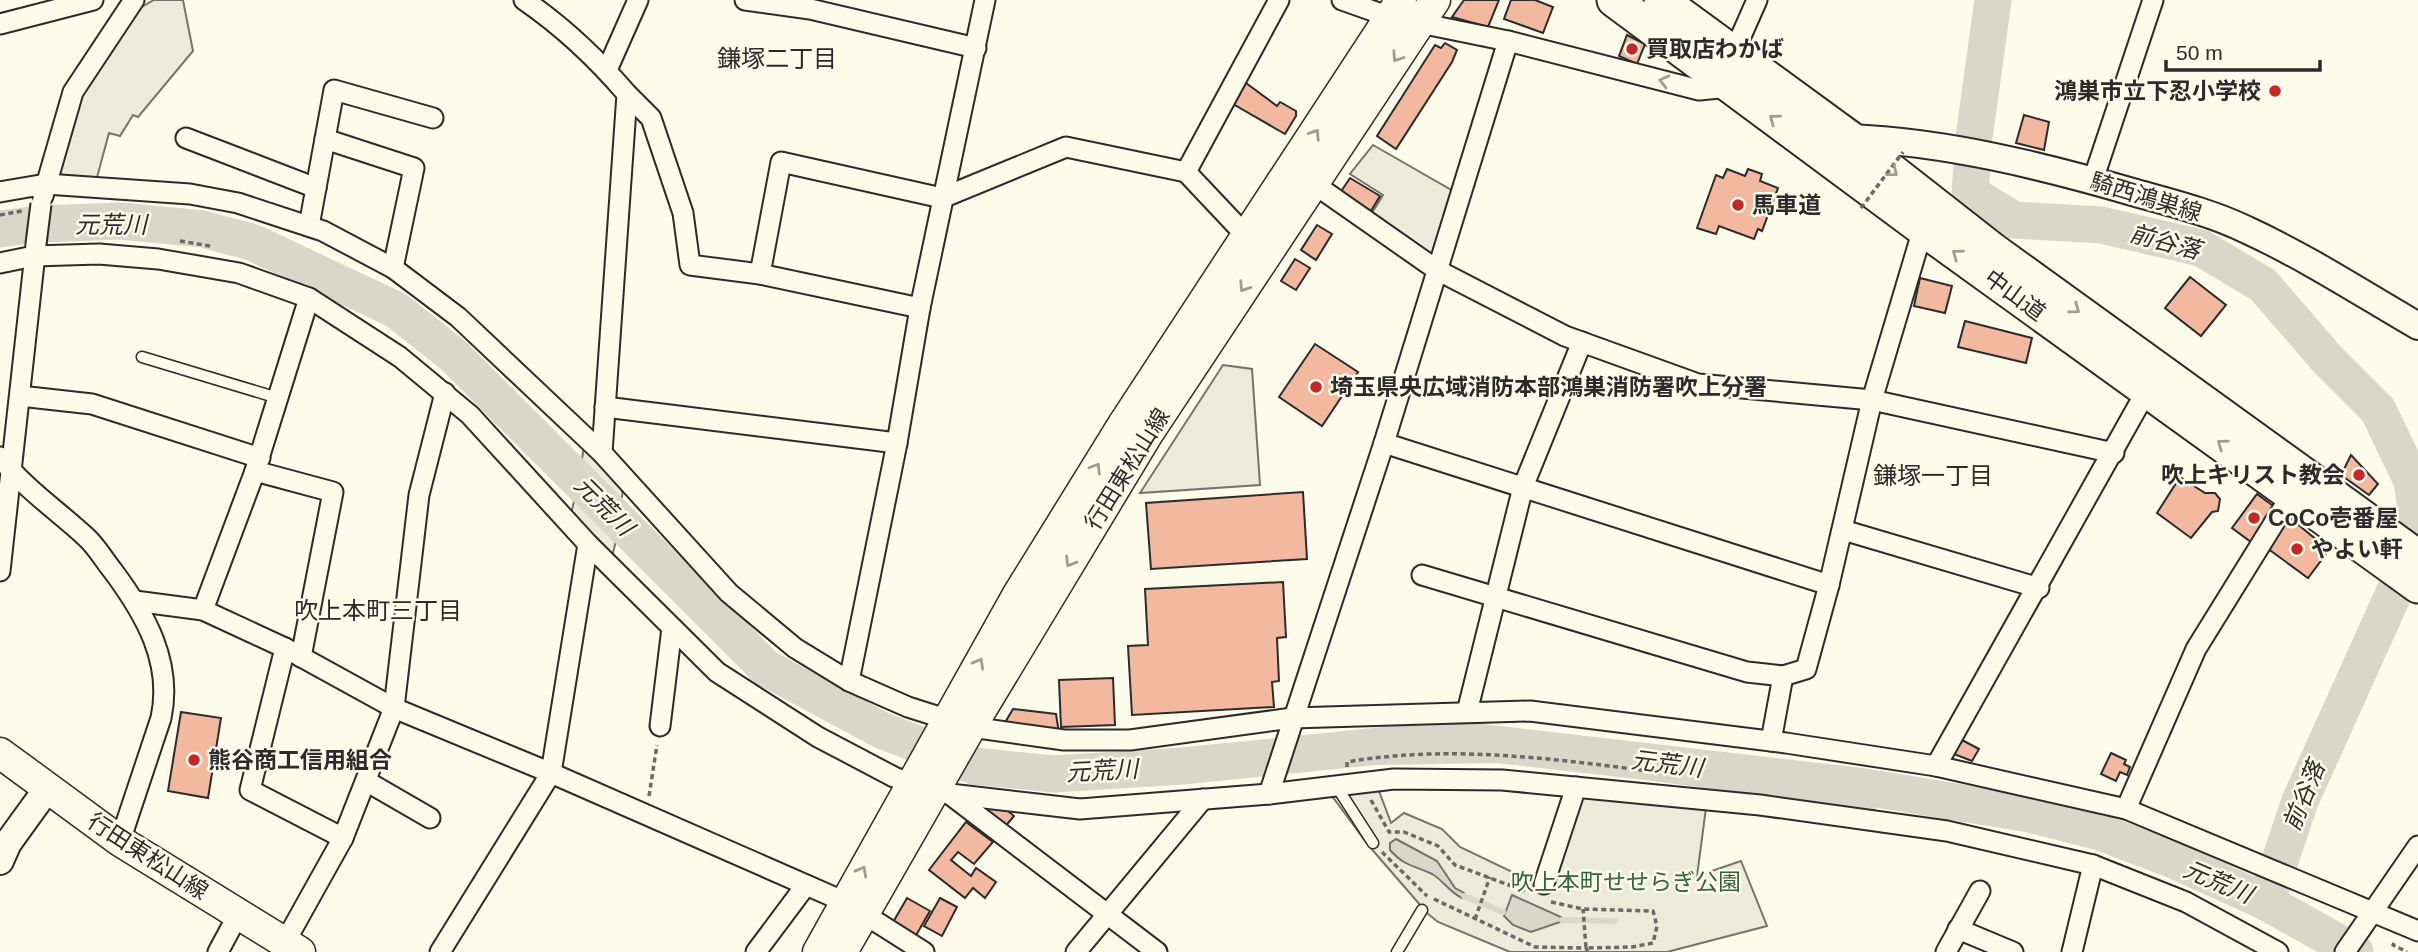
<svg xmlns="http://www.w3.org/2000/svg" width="2418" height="952" font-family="Arial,'Noto Sans JP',sans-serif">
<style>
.green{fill:#ecebdb;stroke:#74746e;stroke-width:2}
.parking{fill:#eceadb;stroke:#74746e;stroke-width:2}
.water{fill:#d8d7c9;stroke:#74746e;stroke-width:2}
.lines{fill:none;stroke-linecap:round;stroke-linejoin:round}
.stream{stroke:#d8d7c9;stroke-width:6}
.river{stroke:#d8d7c9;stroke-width:37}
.building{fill:#f2b8a0;stroke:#2b2b2b;stroke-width:2}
.lane-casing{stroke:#2b2b2b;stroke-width:13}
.street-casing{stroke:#2b2b2b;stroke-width:23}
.secondary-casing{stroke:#2b2b2b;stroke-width:30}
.primary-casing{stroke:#2b2b2b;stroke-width:33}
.highway-casing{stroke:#2b2b2b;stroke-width:37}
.path{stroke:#6a6964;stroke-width:3.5;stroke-dasharray:5 3.5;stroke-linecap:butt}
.lane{stroke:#fdfbea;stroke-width:10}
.street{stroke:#fdfbea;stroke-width:19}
.secondary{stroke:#fdfbea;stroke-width:26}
.primary{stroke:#fdfbea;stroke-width:30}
.highway{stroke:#fdfbea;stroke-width:33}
.street-bridge-casing{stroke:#2b2b2b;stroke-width:23;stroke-linecap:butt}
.path-bridge{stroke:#6a6964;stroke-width:3.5;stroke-dasharray:5 3.5;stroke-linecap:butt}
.street-bridge{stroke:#fdfbea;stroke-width:19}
.oneway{stroke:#9e9d94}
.poi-dot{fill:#c62828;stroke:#fdfbea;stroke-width:2.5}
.labels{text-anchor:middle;stroke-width:5;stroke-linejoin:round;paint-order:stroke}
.poi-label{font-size:23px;font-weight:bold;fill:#2b2b2b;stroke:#fdfbea;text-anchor:start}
.street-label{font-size:23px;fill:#2b2b2b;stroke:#fdfbea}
.park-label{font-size:23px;fill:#34623c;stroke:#fdfbea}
.neighbourhood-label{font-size:24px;fill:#2b2b2b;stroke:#fdfbea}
.water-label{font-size:24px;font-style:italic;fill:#2b2b2b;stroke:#fdfbea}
</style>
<rect width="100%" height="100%" fill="#fdfbea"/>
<g class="green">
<polygon points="154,0 183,0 193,51 138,117 133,115 120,136 109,133 96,181 65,180 55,172 81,92 138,9"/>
<polygon points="1376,783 1391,823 1404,813 1442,829 1460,847 1537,884 1579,797 1587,794 1706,808 1697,876 1741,861 1767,926 1667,952 1510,952 1438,922 1428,914 1369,846 1329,792"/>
</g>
<g class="parking">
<polygon points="1373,145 1453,191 1432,257 1370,216 1383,195 1350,174"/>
<polygon points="1223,365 1252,369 1260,485 1140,493"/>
<polygon points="584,446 623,487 621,507 628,516 623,541 616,540 612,558 570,518 575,497 568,491 573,465 581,466"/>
</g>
<g class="water">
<path d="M1396,839L1437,861L1455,888L1464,893L1462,898C1449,892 1444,881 1432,874C1414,865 1405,867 1390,850V843Z"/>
<polygon points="1512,895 1561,917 1560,922 1531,932 1513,925 1504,916"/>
</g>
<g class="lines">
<g class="stream">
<polyline points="1381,762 1497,760 1628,774"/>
<polyline points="1640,776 1873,808"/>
<polyline points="1464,896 1503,912"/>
<polyline points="1562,920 1615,921"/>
</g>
<g class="river">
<polyline points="1993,0 1974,138 1970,193 2014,220 2101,225 2201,248 2263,285 2328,360 2378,410 2412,481 2418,522"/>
<polyline points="0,229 38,224 121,221 203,229 254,243 396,310 453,355 766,668 881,730 974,766 1054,774 1183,766 1410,743 1478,742 1865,787 2029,814 2100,832 2171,859 2266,902 2355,952"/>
<polyline points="2266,902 2300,801 2416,544"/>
</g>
</g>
<g class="building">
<polygon points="1464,0 1499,0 1488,27 1452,17"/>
<polygon points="1511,0 1535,0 1553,7 1543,33 1504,19"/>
<polygon points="1627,35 1645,44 1637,64 1619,56"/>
<polygon points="1445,43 1457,50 1452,62 1396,149 1377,136 1435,45 1441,48"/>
<polygon points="1246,83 1277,106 1280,102 1296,111 1296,116 1285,134 1233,104"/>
<polygon points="2024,115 2049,122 2044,150 2016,143"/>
<polygon points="1727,169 1745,176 1748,169 1762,174 1760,181 1778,188 1762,231 1758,229 1754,239 1719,226 1716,234 1697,228 1716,175 1723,178"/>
<polygon points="1350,178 1380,196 1371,211 1340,193"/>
<polygon points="1317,225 1332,234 1316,260 1301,250"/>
<polygon points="1295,259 1310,268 1296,290 1281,281"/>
<polygon points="2190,277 2226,305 2201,336 2165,308"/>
<polygon points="1920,278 1952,286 1945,313 1914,306"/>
<polygon points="1965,321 2032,338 2026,363 1958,347"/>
<polygon points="1315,344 1358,372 1322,426 1279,397"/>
<polygon points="2351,455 2378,484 2369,495 2341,475"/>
<polygon points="2180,477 2205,493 2215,493 2220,499 2218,511 2212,512 2191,538 2157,513"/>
<polygon points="1303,492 1307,559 1151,569 1146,503"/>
<polygon points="2257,494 2276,508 2251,542 2232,528"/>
<polygon points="2290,518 2329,550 2308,578 2267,548"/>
<polygon points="1283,582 1286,637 1277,638 1279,681 1272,682 1274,707 1132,715 1128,646 1148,645 1145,589"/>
<polygon points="1113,678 1115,725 1061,727 1059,680"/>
<polygon points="1013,709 1056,714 1059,733 1003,726"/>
<polygon points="181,712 221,718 208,798 168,791"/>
<polygon points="1962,740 1979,749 1972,761 1954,754"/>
<polygon points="2111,753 2126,760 2124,764 2130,767 2127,775 2120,772 2116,781 2101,774"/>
<polygon points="986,804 1002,806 1014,816 1003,829 981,810"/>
<polygon points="966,822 993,842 974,864 958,852 951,860 971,876 976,868 996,882 985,898 973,888 965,898 929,870"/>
<polygon points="907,898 930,911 915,937 892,924"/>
<polygon points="940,898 957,907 942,936 924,926"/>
</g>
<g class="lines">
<defs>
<g id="lane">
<polyline points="142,357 278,398"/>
<polyline points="1335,784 1373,843"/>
<polyline points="1397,952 1422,910"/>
</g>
<g id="street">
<path d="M524,0C562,26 597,59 627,94L602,453"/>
<polyline points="745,0 810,9 976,48"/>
<polyline points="1342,0 1390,17 1508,41 1699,90 1730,87"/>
<polyline points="0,24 93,0"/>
<polyline points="1734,52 1757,0"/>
<polyline points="607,70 638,0"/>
<polyline points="627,94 651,118 683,213 690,265 760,274 920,308"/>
<polyline points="186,138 316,188"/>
<polyline points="325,139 414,168 393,268"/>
<polyline points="1186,172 1279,0"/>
<polyline points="1304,177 1437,270 1565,336 1698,384 1872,400 2114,453"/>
<polyline points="2093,180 2153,0"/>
<polyline points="0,192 46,184 190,194 238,203 323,231 393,268 458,317 602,453 729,593 795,648 849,681 908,707 971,727 1064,740 1130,740 1292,718 1530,711 1786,743 1936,766 2126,809 2418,931"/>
<polyline points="43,196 73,92 134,0"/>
<polyline points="309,226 334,90 433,118"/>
<polyline points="0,263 34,256 99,254 158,259 239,273 309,298 400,357 470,415 588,544 717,672 818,737 894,777 933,792 1080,809 1269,794 1394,779 1502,780 1760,805 1947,831 2093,865 2186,902 2278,952"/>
<polyline points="760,274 781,162 942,198 1066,147 1186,172 1252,242"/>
<polyline points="20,396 92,404 260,458"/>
<polyline points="605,407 897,443"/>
<polyline points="1384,443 1829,585"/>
<path d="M0,457C24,488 58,511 86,537C97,547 104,560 113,571C145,614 173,662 161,718L120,841"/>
<polyline points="255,471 333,492 301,657"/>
<polyline points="1843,530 2039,588"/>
<polyline points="0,571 36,245"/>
<polyline points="1422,575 1747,672 1783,676"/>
<polyline points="135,601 203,610 285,648 394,708 551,773 845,902 924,952"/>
<polyline points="203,610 255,471 309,298"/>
<polyline points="285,648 250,790 343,838"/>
<polyline points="849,681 897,443 920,308 985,0"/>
<polyline points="1467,712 1523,487 1582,342"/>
<polyline points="660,726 672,628"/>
<polyline points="1771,741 1783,676 1806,669 1829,585 1872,400 1923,229"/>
<polyline points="1936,766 2147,390"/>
<polyline points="366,781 430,818"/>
<polyline points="1269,794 1384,443 1508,41"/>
<polyline points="952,796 1157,952"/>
<polyline points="2126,809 2196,649 2292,494"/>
<polyline points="1544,884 1576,787"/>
<polyline points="1958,929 2013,952"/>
<polyline points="285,942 343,838 394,708 419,495 445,393"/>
<polyline points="218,952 239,913"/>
<polyline points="440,952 551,773 588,544"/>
<polyline points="756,952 806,885"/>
<polyline points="1076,952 1203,799"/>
<polyline points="1946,952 1980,891"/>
<polyline points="2072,952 2093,865"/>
<polyline points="2345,952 2418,846"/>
</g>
<g id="secondary">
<path d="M1850,138C1947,142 2043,166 2136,193C2172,203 2212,213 2247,230C2306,257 2361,293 2418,326"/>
<polyline points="0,861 8,843 47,789"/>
</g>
<g id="primary">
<polyline points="0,753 120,841 300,952"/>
<polyline points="818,952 1017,596 1124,423 1401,0"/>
<polyline points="842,952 969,730 1147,435 1435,0"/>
</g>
<g id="highway">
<polyline points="1614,0 1923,229 2418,586"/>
<polyline points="1661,0 1850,138 1993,250 2418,557"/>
</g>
</defs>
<use href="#lane" class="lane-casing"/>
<use href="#street" class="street-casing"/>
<use href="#secondary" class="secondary-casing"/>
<use href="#primary" class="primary-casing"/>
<use href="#highway" class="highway-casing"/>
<g class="path">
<polyline points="0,215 22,211"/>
<polyline points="180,241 210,246"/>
<path d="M1347,767V762C1455,743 1570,761 1679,775"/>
<polyline points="649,796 657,745"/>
<polyline points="1371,800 1389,832 1404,832 1438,846 1455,865 1525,891"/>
<polyline points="1382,852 1427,896"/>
<polyline points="1434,899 1535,947 1586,948 1588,952"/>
<polyline points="1551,902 1583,909 1653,911 1657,926 1653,943 1632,947 1586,948 1583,909"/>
<polyline points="1475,919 1490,877"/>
<polyline points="2394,943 2393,945 2407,952"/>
</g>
<use href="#lane" class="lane"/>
<use href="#street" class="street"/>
<use href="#secondary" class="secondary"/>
<use href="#primary" class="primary"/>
<use href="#highway" class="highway"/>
<defs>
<polyline id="street-bridge" points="36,244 41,204"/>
</defs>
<use href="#street-bridge" class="street-bridge-casing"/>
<polyline class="path-bridge" points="1861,208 1903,152"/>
<use href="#street-bridge" class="street-bridge"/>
</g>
<defs><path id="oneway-chevron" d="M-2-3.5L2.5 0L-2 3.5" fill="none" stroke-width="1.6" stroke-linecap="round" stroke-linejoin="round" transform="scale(1.75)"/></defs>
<g class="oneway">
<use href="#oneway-chevron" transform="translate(1397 57) rotate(124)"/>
<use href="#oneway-chevron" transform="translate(1664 81) rotate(-166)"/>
<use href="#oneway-chevron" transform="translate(1774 119) rotate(-143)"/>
<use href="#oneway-chevron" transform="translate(1315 134) rotate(-57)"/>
<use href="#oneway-chevron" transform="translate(1893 172) rotate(38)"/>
<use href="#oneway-chevron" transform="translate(1957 254) rotate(-144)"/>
<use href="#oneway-chevron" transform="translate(1244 287) rotate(123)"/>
<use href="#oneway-chevron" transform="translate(2075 309) rotate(36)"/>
<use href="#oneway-chevron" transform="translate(2222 444) rotate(-144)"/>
<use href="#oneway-chevron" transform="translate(1096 468) rotate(-58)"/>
<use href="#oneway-chevron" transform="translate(1070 562) rotate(121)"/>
<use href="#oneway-chevron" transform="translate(979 663) rotate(-61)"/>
<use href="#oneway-chevron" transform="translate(862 871) rotate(-61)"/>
</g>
<g class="poi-dot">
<circle cx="1632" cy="49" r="7"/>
<circle cx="2275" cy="91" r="7"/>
<circle cx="1738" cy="205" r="7"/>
<circle cx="1316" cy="387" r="7"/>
<circle cx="2359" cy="475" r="7"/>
<circle cx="2254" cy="518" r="7"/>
<circle cx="2297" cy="549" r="7"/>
<circle cx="194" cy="760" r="7"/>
</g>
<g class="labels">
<g class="poi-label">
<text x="1646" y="57">買取店わかば</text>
<text x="2261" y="99" text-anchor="end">鴻巣市立下忍小学校</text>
<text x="1752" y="213">馬車道</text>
<text x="1330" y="395">埼玉県央広域消防本部鴻巣消防署吹上分署</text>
<text x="2345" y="483" text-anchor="end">吹上キリスト教会</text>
<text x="2268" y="526">CoCo壱番屋</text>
<text x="2311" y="557">やよい軒</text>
<text x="208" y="768">熊谷商工信用組合</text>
</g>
<g class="street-label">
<text transform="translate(2146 197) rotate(17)" y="8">騎西鴻巣線</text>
<text transform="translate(2015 295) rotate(36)" y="8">中山道</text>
<text transform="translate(1127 469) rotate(-58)" y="8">行田東松山線</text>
<text transform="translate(148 856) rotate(33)" y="8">行田東松山線</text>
</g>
<g class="park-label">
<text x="1626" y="890">吹上本町せせらぎ公園</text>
</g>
<g class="neighbourhood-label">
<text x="777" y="67">鎌塚二丁目</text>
<text x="1933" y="484">鎌塚一丁目</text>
<text x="378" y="619">吹上本町三丁目</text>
</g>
<g class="water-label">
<text x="111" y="233">元荒川</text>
<text transform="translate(2165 242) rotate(15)" y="8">前谷落</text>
<text transform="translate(604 506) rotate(45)" y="8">元荒川</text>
<text transform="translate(1667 764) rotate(7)" y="8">元荒川</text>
<text transform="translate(1102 771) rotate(-3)" y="8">元荒川</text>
<text transform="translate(2304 796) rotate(-68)" y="8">前谷落</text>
<text transform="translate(2218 882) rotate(23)" y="8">元荒川</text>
</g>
</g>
<path d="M2166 60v10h154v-10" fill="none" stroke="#2b2b2b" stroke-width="3.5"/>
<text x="2176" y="60" font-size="21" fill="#2b2b2b" stroke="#fdfbea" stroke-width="5" paint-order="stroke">50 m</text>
</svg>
